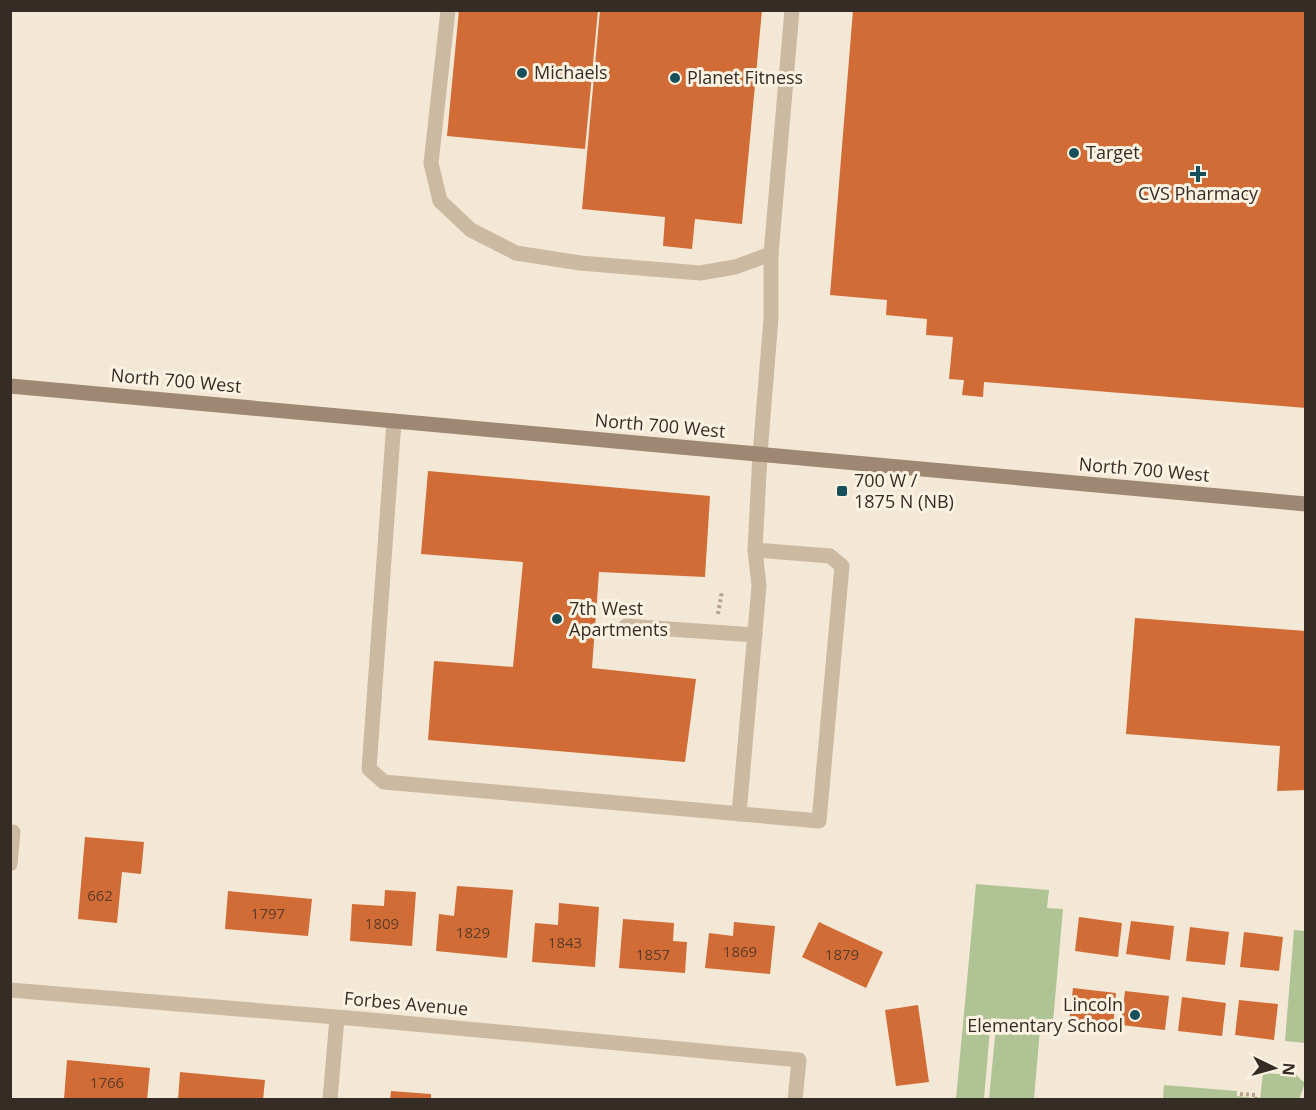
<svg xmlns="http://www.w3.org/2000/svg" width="1316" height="1110" font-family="'Open Sans',sans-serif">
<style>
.green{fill:#afc395}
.building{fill:#d16c36}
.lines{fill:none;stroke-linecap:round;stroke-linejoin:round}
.path{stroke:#b7a38b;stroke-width:4;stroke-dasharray:3 3;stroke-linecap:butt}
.lane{stroke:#ccb9a1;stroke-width:15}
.street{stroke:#ccb9a1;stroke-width:15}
.secondary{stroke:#9f8873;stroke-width:15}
.poi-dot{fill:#174f5a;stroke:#fbf2e2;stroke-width:2}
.labels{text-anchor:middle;stroke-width:6;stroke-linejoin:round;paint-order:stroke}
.number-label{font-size:15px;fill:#5c3c29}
.poi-label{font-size:18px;fill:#352c25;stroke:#fbf2e2;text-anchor:start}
.street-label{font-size:18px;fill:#352c25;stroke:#fbf2e2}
</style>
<rect width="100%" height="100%" fill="#f3e8d6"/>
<g class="green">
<polygon points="976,884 1049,890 1047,908 1063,909 1053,1022 991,1018 984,1099 956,1099"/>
<polygon points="1294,930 1305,931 1305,1043 1285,1041"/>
<polygon points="996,1026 1040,1029 1034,1099 989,1099"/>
<polygon points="1263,1073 1296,1075 1305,1083 1299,1099 1260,1099"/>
<polygon points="1164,1085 1237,1091 1237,1096 1253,1098 1253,1099 1163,1099"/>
</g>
<g class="building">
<polygon points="459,10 598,10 585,149 447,136"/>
<polygon points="600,10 762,10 742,224 695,219 692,249 663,246 665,217 582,209"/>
<polygon points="853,10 1306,10 1306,408 984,382 983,397 962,395 964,380 949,379 953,337 926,335 927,319 886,315 887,300 830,295"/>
<polygon points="428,471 710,496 705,577 599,572 592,668 696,679 685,762 428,740 434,661 513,667 523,562 421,554"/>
<polygon points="1135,618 1306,631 1306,790 1277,791 1280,746 1126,734"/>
<polygon points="85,837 144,842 141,874 122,872 117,923 78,919"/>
<polygon points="457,886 513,890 507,958 436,951 439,914 454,916"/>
<polygon points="385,890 416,892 412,946 350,941 352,904 384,906"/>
<polygon points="228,891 312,899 308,936 225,929"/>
<polygon points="559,903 599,907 595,967 532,962 535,923 558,925"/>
<polygon points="1079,917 1122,923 1118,957 1075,951"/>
<polygon points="623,919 674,923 673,941 687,942 685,973 619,968"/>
<polygon points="1131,921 1174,926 1170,960 1126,954"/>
<polygon points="734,922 775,926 770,974 705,968 709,933 733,936"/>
<polygon points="819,922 883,952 866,988 802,957"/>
<polygon points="1190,927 1229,932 1225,965 1186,961"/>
<polygon points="1244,932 1283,937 1279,971 1240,967"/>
<polygon points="1073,988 1116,993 1113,1027 1069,1022"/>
<polygon points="1125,991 1169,996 1165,1030 1121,1025"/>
<polygon points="1182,997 1226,1003 1222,1036 1178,1031"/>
<polygon points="1239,1000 1278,1004 1274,1040 1235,1035"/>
<polygon points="918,1005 929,1082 896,1086 885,1010"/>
<polygon points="67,1060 150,1068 147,1100 64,1099"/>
<polygon points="180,1072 265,1080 263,1100 178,1100"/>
<polygon points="391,1091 431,1094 431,1100 390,1100"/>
</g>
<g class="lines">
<g class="path">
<polyline points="718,614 722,591"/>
<polyline points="1240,1094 1256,1095 1256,1100"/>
</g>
<g class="lane">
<polyline points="448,10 431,163 440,201 471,230 516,253 580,263 700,273 735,267 771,254"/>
<polyline points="394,421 369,769 384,782 819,821 842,566 830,556 755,550 760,454 771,318 771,254 792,10"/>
<polyline points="626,626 755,635"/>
<polyline points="739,814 759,586 755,550"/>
</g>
<g class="street">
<polyline points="10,864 13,832"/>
<polyline points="10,990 360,1019 799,1060 795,1100"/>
<polyline points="330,1100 337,1018"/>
</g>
<polyline class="secondary" points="10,386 1306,504"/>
</g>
<g class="poi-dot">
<circle cx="522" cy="73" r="6"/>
<circle cx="675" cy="78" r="6"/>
<circle cx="1074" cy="153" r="6"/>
<path d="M1195 165h6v6h6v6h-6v6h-6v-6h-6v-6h6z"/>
<rect x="836" y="485" width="12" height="12" rx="3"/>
<circle cx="557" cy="619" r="6"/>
<circle cx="1135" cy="1015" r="6"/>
</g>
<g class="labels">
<g class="number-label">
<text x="100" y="901">662</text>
<text x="268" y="919">1797</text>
<text x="382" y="929">1809</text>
<text x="473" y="938">1829</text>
<text x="565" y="948">1843</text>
<text x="740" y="957">1869</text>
<text x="653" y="960">1857</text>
<text x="842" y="960">1879</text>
<text x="107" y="1088">1766</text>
</g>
<g class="poi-label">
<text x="534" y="79">Michaels</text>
<text x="687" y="84">Planet Fitness</text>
<text x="1086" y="159">Target</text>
<text x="1198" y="200" text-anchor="middle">CVS Pharmacy</text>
<text x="854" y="487">700 W /<tspan x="854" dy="21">1875 N (NB)</tspan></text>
<text x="569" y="615">7th West<tspan x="569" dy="21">Apartments</tspan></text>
<text x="1123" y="1011" text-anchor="end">Lincoln<tspan x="1123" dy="21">Elementary School</tspan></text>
</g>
<g class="street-label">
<text transform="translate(176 381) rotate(5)" y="6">North 700 West</text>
<text transform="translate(660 426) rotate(5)" y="6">North 700 West</text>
<text transform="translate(1144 470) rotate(5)" y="6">North 700 West</text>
<text transform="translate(406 1004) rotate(5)" y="6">Forbes Avenue</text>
</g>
</g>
<rect width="1316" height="1110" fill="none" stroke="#352c25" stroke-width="24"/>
<g transform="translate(1274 1068) rotate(95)" stroke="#fbf2e2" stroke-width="4.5" paint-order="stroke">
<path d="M0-4.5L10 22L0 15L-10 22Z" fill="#352c25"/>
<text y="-9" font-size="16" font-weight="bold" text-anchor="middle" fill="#352c25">N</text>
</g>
</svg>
